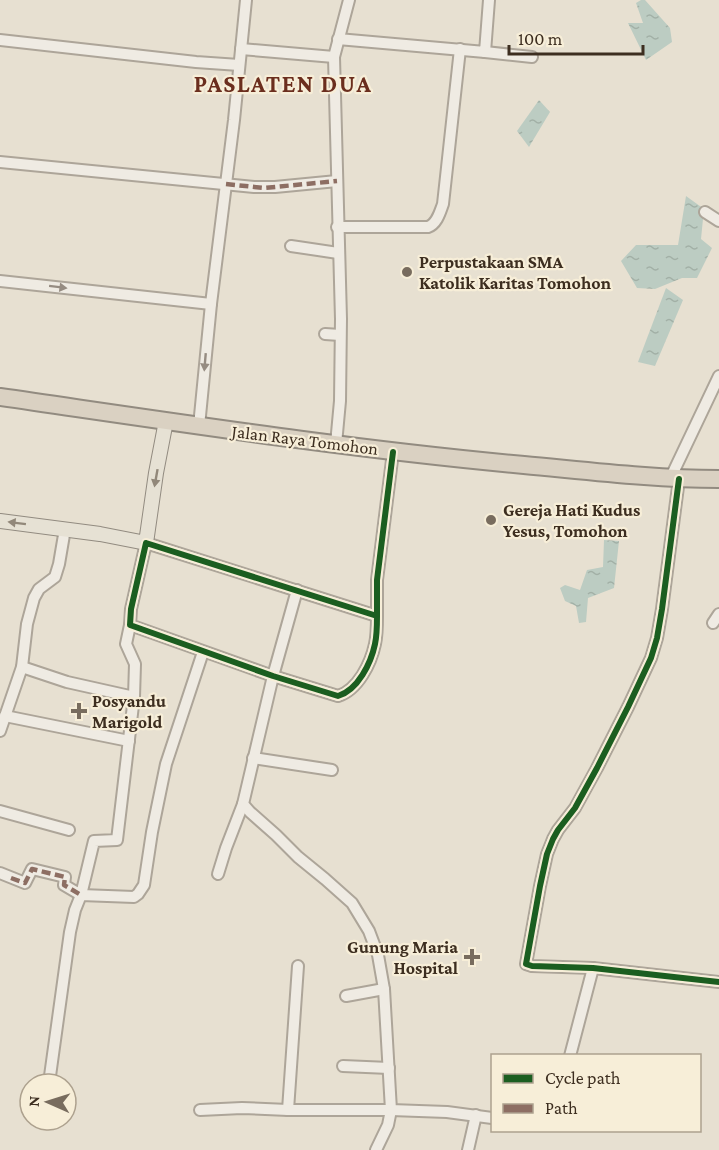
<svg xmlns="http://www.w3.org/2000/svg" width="719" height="1150" font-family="'Crimson Pro',serif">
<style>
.water{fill:url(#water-ripples)}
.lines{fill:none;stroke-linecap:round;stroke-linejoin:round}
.minor-casing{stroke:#ada599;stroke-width:14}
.major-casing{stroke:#928b80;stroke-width:16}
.highway-casing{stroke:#928b80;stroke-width:20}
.minor{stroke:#efebe3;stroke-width:10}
.major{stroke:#e6e1d4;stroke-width:14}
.highway{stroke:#dad1c2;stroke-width:16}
.quiet{stroke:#8d6e63;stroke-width:4.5;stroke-dasharray:9 4.5;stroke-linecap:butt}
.cycleway-casing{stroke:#f7eed8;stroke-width:10}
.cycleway{stroke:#1b5e20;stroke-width:6}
.oneway{fill:#968c82}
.oneway2{fill:#92887a}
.poi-dot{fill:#786c5e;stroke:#f7eed8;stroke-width:2}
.labels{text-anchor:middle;stroke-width:4.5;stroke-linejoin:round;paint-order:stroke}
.poi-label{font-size:18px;font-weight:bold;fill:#3d2e20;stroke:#f7eed8;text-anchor:start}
.street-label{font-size:18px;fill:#3d2e20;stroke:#f7eed8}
.district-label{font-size:24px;font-weight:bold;letter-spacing:1.5px;fill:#6b2e1e;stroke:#f7eed8}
</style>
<defs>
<pattern id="water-ripples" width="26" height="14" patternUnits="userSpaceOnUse" patternTransform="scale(1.5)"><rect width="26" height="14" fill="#bcccc2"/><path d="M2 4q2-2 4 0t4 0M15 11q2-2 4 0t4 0" fill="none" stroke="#a2b0a6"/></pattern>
</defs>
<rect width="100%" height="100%" fill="#e7e0d1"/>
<g class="water">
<polygon points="641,0 645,0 670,28 672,42 646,60 628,23 643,23 636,3"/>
<polygon points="539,100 550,112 529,147 517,131"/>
<polygon points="686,196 704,209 701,239 712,248 697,278 682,278 655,289 637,288 621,261 636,245 678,245"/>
<polygon points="666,288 683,300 655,366 638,362"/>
<polygon points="604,540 619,541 614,588 588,598 586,622 579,623 576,606 565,601 560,588 565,585 580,590 587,570 603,567"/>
</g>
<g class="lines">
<defs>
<g id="minor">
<polyline points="338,39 485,52 489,0"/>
<polyline points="0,40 196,62 239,65"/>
<polyline points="241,49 334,57"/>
<polyline points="485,52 532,57"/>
<polyline points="0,162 254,187 275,187 337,181"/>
<polyline points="705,212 719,221"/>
<path d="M337,227H428C437,224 440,212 443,204L460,49"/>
<polyline points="291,246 338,253"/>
<polyline points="0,281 211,304"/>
<polyline points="325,334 340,335"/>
<polyline points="199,426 211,304 234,120 246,0"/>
<polyline points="336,444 340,401 341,319 334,57 349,0"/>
<polyline points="670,479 719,376"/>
<polyline points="679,479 662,609 657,638 651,658 628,707 597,768 575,808 558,830 553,839 547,854 540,886 526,964 532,966 593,968 719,982"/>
<polyline points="297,590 273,676 243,804 250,812 276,835 298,857 325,879 352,903 369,931 378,955 384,989 391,1110 447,1112 492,1118"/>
<path d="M377,616C377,625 377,635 375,644C371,663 358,690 338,696L273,676L130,625L131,609L146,543L377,616V580L393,452"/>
<polyline points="713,623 719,614"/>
<polyline points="22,667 67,682 134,697"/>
<polyline points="5,716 129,741"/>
<polyline points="0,731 22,667 27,624 34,598 39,589 55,577 59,564 65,529"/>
<polyline points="253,758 332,770"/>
<polyline points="0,811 69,830"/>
<polyline points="0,873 25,883 32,869 65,877 64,885 81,895 94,841 117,840 134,697 135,664 126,644 130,625"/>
<polyline points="218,874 226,848 243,804"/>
<polyline points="346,996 384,989"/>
<polyline points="570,1056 593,968"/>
<polyline points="343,1066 389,1068"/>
<polyline points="50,1076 70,932 75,910 81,895 134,897 138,894 144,885 152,832 166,764 203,652"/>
<polyline points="200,1110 242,1108 288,1110 391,1110 388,1125 376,1150"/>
<polyline points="288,1110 298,966"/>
<polyline points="468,1150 476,1115"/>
</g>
<polyline id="major" points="0,521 100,534 146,543 156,473 166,421"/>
<path id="highway" d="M0,397C174,422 348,449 524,465C589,471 654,479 719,479"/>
</defs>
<use href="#minor" class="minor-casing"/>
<use href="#major" class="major-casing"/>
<use href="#highway" class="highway-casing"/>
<use href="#minor" class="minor"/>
<use href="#major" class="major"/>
<use href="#highway" class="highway"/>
<g class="quiet">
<polyline points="226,184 264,188 337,181"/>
<polyline points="11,878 25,883 32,869 65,877 64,885 81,895"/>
</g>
<defs>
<g id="cycleway">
<polyline points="679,479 662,609 657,638 651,658 628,707 597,768 575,808 558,830 553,839 547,854 540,886 526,964 532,966 593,968 719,982"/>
<path d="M377,616C377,625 377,635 375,644C371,663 358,690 338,696L273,676L130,625L131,609L146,543L377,616V580L393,452"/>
</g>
</defs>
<use href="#cycleway" class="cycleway-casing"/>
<use href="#cycleway" class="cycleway"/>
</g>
<defs><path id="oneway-solid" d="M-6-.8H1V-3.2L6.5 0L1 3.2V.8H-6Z" transform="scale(1.5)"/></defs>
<g class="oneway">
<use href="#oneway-solid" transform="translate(58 287) rotate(7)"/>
<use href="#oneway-solid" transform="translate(205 362) rotate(95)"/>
</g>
<g class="oneway2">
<use href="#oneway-solid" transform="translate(156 478) rotate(100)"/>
<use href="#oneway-solid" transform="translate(17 523) rotate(-173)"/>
</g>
<g class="poi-dot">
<circle cx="407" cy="272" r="6"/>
<circle cx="491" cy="520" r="6"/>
<path d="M76 702h6v6h6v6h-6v6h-6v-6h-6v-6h6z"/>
<path d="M469 948h6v6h6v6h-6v6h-6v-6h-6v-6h6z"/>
</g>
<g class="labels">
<g class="poi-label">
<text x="419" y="268">Perpustakaan SMA<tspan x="419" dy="21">Katolik Karitas Tomohon</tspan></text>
<text x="503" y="516">Gereja Hati Kudus<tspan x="503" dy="21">Yesus, Tomohon</tspan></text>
<text x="92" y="707">Posyandu<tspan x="92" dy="21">Marigold</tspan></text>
<text x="458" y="953" text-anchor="end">Gunung Maria<tspan x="458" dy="21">Hospital</tspan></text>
</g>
<g class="street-label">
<text transform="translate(305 440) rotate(7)" y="6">Jalan Raya Tomohon</text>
</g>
<g class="district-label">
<text x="283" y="92">PASLATEN DUA</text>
</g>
</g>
<rect x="491" y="1054" width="210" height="78" fill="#f7eed8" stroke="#ada18e" stroke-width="1.5"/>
<rect x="503" y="1074" width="30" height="9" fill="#1b5e20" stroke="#ada18e" stroke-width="1.5"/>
<text x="545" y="1084" font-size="18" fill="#3d2e20">Cycle path</text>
<rect x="503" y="1104" width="30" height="9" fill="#8d6e63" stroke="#ada18e" stroke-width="1.5"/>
<text x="545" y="1114" font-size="18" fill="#3d2e20">Path</text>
<g transform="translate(48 1102) rotate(273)"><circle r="28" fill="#f7eed8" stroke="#ada18e" stroke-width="1.5"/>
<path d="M0-4.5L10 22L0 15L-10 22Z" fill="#786c5e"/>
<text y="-9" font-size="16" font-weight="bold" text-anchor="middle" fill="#3d2e20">N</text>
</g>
<path d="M509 45v9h134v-9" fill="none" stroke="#3d2e20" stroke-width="3"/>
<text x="518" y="45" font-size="18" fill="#3d2e20" stroke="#f7eed8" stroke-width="4.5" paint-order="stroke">100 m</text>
</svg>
